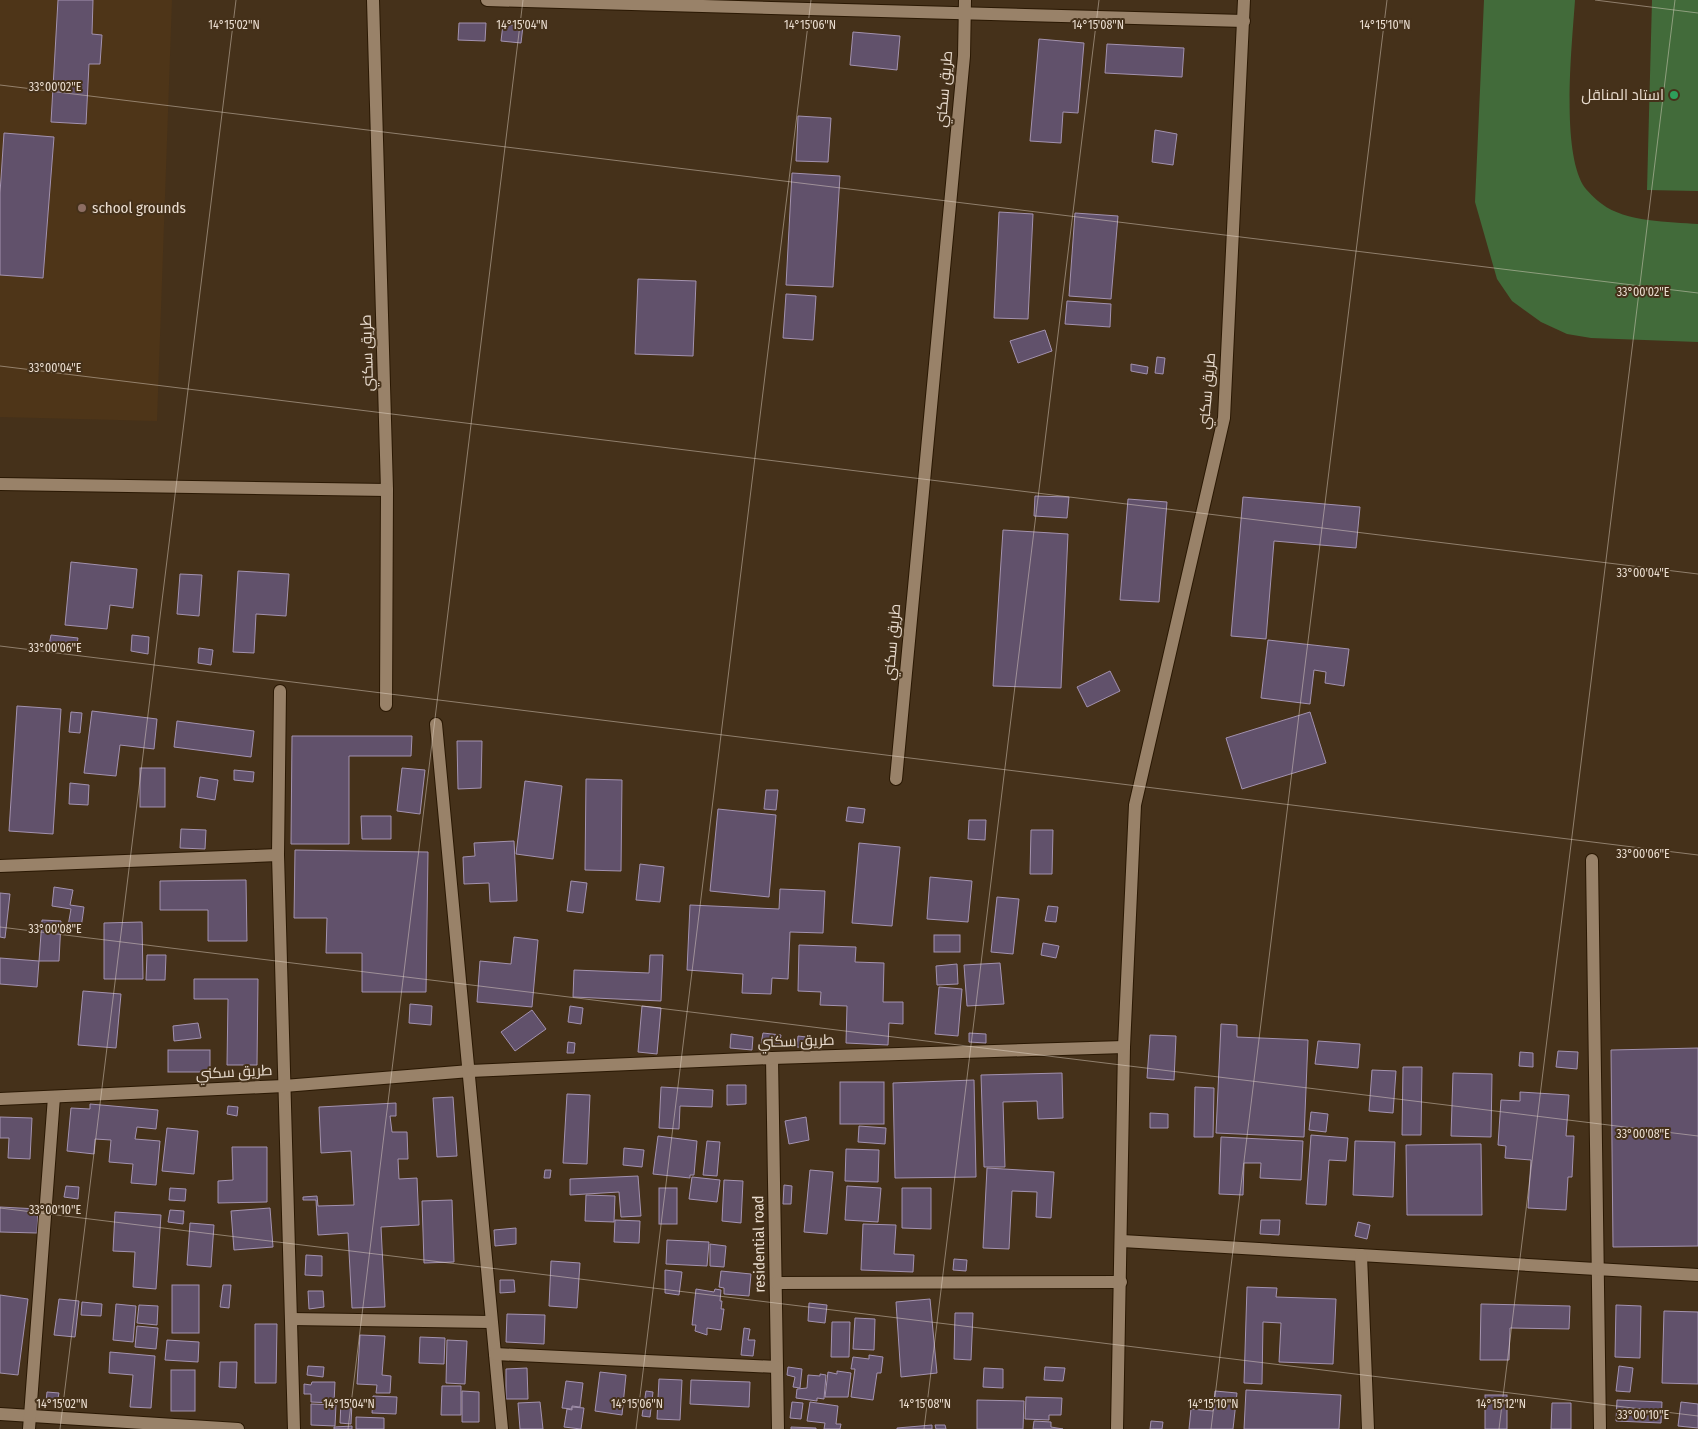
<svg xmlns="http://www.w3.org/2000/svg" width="1698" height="1429" font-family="'Fira Sans Condensed',Cairo,sans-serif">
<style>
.built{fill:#4e3518}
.green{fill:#426b3a}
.building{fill:#61516b;stroke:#a392af}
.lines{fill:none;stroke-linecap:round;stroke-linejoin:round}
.minor-casing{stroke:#2a1803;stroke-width:14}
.minor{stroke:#998269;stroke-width:12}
.ticks{fill:none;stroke:#eaddd0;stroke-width:1;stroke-opacity:0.45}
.leisure-dot{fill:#2e9e5b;stroke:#45311a;stroke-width:2}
.education-dot{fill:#8d6e63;stroke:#45311a;stroke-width:2}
.labels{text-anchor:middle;stroke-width:4;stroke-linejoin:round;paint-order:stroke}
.street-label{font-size:15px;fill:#eaddd0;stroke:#45311a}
.poi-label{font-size:15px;fill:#eaddd0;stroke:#45311a;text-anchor:end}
.ticks-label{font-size:12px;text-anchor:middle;fill:#eaddd0;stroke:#45311a;stroke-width:4;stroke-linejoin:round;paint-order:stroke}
</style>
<rect width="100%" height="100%" fill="#45311a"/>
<polygon class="built" points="0,0 172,0 157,421 0,417"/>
<g class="green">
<path d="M1484,0H1575C1572,45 1561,147 1583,185C1587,191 1596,200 1602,204C1625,222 1670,222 1698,224V342L1591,338L1567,334L1541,322L1512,301L1497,279L1475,202Z"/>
<polygon points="1652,0 1698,0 1698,191 1647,190"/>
</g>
<g class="building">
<polygon points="58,0 93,0 92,34 102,35 100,64 89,64 86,124 51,122"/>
<polygon points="459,23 486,23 485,41 458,40"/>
<polygon points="503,24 523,26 521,43 501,41"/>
<polygon points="853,32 900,36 897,70 850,65"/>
<polygon points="1039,39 1084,43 1078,113 1063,112 1061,143 1030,141"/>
<polygon points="1107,44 1184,48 1182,77 1105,73"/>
<polygon points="798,116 831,118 828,162 796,161"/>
<polygon points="1155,130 1177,134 1173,165 1152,162"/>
<polygon points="4,133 54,137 43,278 0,275 0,193"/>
<polygon points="792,173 840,176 833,287 786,285"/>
<polygon points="999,212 1033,214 1028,319 994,318"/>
<polygon points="1075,213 1118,216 1111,299 1069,296"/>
<polygon points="638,279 696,281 693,356 635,354"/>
<polygon points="786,294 816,296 813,340 783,338"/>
<polygon points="1067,301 1111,304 1110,327 1065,324"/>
<polygon points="1045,330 1052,351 1018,363 1010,341"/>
<polygon points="1157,357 1165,358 1163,374 1155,373"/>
<polygon points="1131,364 1148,367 1147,374 1131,371"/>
<polygon points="1035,496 1069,497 1067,518 1034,516"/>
<polygon points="1243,497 1360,507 1356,548 1274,541 1266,639 1231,636"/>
<polygon points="1128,499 1167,502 1159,602 1120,600"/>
<polygon points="1003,530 1068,534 1061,688 993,686"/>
<polygon points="71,562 137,569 133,608 110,605 107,629 65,625"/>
<polygon points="238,571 289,574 286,616 256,614 254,653 233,652"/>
<polygon points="180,574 202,575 199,616 177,614"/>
<polygon points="51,635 78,638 76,648 49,645"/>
<polygon points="132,635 149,637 148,654 131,651"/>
<polygon points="1268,640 1349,649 1344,686 1325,683 1326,672 1314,670 1310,704 1261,698"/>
<polygon points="199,648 213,650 211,665 198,663"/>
<polygon points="1110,671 1120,691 1087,707 1077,687"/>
<polygon points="17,706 61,709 53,834 9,831"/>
<polygon points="92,711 157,719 154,749 120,745 116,776 84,773"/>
<polygon points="71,712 82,713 80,733 69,732"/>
<polygon points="1310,712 1326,763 1242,789 1226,738"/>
<polygon points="177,721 254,731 251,757 174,747"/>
<polygon points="292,736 412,736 411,756 349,756 349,844 291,844"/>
<polygon points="457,741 482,741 481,788 458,789"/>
<rect x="140" y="768" width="25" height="39"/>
<polygon points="402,768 425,770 420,814 397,811"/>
<polygon points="234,770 254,772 253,782 234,780"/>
<polygon points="200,777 218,780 215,800 197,797"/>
<polygon points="586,779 622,780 621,871 585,870"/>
<polygon points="525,781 562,786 553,859 516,854"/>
<polygon points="70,783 89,785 88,805 69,804"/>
<polygon points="766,790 778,790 776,810 764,809"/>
<polygon points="848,807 865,809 863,823 846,821"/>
<polygon points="718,809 776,815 769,897 710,891"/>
<polygon points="361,816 391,816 391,839 362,839"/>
<polygon points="969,820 986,820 985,840 968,839"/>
<polygon points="181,829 206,830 205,849 180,848"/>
<polygon points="1031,830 1053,830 1052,874 1030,874"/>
<polygon points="514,841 517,901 490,902 489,883 464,884 463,857 475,856 474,843"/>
<polygon points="859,843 900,847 892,926 852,923"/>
<polygon points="295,850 428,852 426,992 362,992 362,953 326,953 327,918 294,918"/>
<polygon points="640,864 664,867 660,902 636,900"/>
<polygon points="930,877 972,881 968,922 927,919"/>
<polygon points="246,880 247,941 208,941 208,910 160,910 160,881"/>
<polygon points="571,881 587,883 583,913 567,911"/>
<polygon points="54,887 73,890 70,905 84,907 81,928 68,926 71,909 52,906"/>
<polygon points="780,889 825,891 823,933 790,932 788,979 772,978 771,994 742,993 743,974 687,970 690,905 779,909"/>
<polygon points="0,893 10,894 5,938 0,937"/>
<polygon points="997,897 1019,899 1013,954 991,952"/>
<polygon points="1048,906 1058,907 1056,922 1045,921"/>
<polygon points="42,920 61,921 59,961 39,961"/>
<polygon points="142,922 143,979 104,979 104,923"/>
<rect x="934" y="935" width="26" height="17"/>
<polygon points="514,937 538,940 532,1007 477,1002 480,961 511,964"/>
<polygon points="1043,943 1059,946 1056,958 1041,955"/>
<polygon points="799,945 856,947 855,962 884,963 883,1002 903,1002 903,1024 889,1023 888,1045 846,1043 847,1006 820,1005 821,992 798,991"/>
<polygon points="147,955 166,955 165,980 146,980"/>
<polygon points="650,955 663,955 661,1001 573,997 574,970 649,973"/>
<polygon points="0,958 39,961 37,987 0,984"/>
<polygon points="1000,963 1004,1004 967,1006 964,965"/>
<polygon points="957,964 958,984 937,985 936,966"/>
<polygon points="194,979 258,979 257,1065 227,1065 228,999 194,999"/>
<polygon points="939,987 962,989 958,1036 935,1034"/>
<polygon points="83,991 121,994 116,1048 78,1045"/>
<polygon points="410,1004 432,1006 431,1025 409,1023"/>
<polygon points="570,1006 583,1008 581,1024 568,1022"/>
<polygon points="642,1006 661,1008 657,1054 638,1052"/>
<polygon points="532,1010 546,1029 515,1051 501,1032"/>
<polygon points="198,1023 201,1038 174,1041 173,1026"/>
<polygon points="1221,1024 1237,1025 1237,1037 1308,1040 1304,1137 1216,1133"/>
<polygon points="763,1033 781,1035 779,1046 761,1044"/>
<polygon points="969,1033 986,1034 986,1043 969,1042"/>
<polygon points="731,1034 753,1037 752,1050 730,1048"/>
<polygon points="1150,1035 1176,1036 1174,1080 1147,1078"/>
<polygon points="798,1036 815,1038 814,1048 797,1047"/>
<polygon points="1318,1041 1360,1044 1358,1068 1315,1064"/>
<polygon points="568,1042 575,1043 574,1053 567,1053"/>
<polygon points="1698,1048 1698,1246 1613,1247 1611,1050"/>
<rect x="168" y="1050" width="42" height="22"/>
<polygon points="1558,1051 1578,1052 1577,1069 1556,1067"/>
<polygon points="1520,1052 1533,1053 1533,1067 1519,1066"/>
<polygon points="1403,1067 1422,1067 1421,1135 1402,1135"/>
<polygon points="1372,1070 1396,1071 1393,1113 1369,1111"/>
<polygon points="1062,1073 1063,1118 1038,1119 1037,1101 1003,1102 1005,1167 984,1167 981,1075"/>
<polygon points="1453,1073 1492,1074 1491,1137 1451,1136"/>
<polygon points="974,1080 976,1177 895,1178 893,1083"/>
<rect x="840" y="1082" width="44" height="42"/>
<polygon points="727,1085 746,1085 746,1104 727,1105"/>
<polygon points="661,1087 713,1090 712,1107 680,1106 679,1129 659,1128"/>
<polygon points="1195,1087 1214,1088 1213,1137 1194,1137"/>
<polygon points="1520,1092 1569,1095 1566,1136 1574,1136 1572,1177 1568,1177 1566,1210 1528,1208 1531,1160 1505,1158 1506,1146 1498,1145 1501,1100 1520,1101"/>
<polygon points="567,1094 590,1095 587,1164 563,1163"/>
<polygon points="453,1097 457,1156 437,1157 433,1098"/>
<polygon points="396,1103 396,1116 390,1116 392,1132 407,1132 408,1159 398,1159 399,1179 417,1178 419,1225 381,1227 385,1307 352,1308 348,1233 318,1235 316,1200 303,1200 303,1197 317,1196 318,1206 354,1205 351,1151 321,1153 319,1107"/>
<polygon points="90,1104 158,1110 156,1129 137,1127 135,1139 160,1141 156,1185 131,1183 133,1164 109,1162 111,1140 95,1139 94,1154 67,1151 71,1108 90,1109"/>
<polygon points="228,1106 238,1107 237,1116 227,1114"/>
<polygon points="1311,1112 1328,1114 1326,1132 1309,1130"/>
<polygon points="1150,1113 1168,1114 1168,1128 1150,1128"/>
<polygon points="0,1117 32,1118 30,1159 8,1158 9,1138 0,1138"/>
<polygon points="806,1117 809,1140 789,1144 785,1121"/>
<polygon points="859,1126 886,1128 885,1144 858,1142"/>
<polygon points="167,1128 198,1131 194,1174 162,1171"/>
<polygon points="1311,1135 1348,1138 1346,1161 1329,1160 1326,1205 1306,1204"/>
<polygon points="658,1136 697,1141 694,1175 690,1175 690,1178 653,1174"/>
<polygon points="1221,1137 1303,1141 1301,1180 1260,1178 1261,1163 1244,1163 1243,1195 1219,1194"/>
<polygon points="707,1141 720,1142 717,1176 703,1175"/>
<polygon points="1355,1141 1395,1142 1393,1197 1353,1195"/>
<polygon points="1481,1144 1482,1215 1407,1215 1406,1145"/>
<polygon points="232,1147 267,1147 267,1202 218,1203 218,1181 233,1180"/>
<polygon points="624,1148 644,1150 642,1167 623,1165"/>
<polygon points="846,1149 879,1150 878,1182 845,1181"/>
<polygon points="987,1168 1054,1172 1051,1218 1036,1217 1037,1192 1012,1191 1009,1249 983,1248"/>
<polygon points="545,1170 551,1170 550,1178 544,1178"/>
<polygon points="810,1170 833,1172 827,1234 804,1232"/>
<polygon points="638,1176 641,1216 621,1217 619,1192 570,1195 570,1179"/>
<polygon points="692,1177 720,1180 717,1202 689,1199"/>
<polygon points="724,1180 743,1181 741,1223 722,1221"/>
<polygon points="784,1185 792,1186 791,1204 783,1204"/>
<polygon points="66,1186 79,1187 78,1199 64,1197"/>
<polygon points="847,1186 881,1188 878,1222 845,1220"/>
<polygon points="170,1188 186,1189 185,1201 169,1200"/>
<rect x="659" y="1188" width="18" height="36"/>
<polygon points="902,1188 931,1188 931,1229 902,1228"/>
<polygon points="586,1195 615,1196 614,1222 585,1221"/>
<polygon points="452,1200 454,1262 424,1263 422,1201"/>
<polygon points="0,1207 38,1209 37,1233 0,1232"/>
<polygon points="270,1208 273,1247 234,1250 231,1211"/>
<polygon points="170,1210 184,1211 183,1224 168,1222"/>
<polygon points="115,1212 161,1215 156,1289 133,1287 135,1252 113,1251"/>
<polygon points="615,1220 640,1221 639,1243 614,1242"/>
<polygon points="1261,1220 1280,1220 1279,1235 1260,1234"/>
<polygon points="1358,1222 1370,1225 1367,1239 1355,1236"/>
<polygon points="190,1223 214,1225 211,1267 187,1265"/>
<polygon points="863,1224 896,1225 894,1254 914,1255 913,1272 861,1270"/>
<polygon points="516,1228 516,1244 495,1246 494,1230"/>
<polygon points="667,1240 709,1242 707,1266 666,1264"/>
<polygon points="710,1244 726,1246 724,1267 710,1266"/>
<polygon points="306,1255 322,1256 322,1276 305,1275"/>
<polygon points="954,1259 967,1260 966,1271 953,1270"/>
<polygon points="551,1261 580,1263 577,1308 549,1306"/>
<polygon points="665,1270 682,1272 679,1295 665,1293"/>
<polygon points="721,1271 751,1274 749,1296 724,1294 724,1288 719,1287"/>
<polygon points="500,1280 514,1280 515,1292 500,1293"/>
<rect x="172" y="1285" width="27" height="48"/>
<polygon points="223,1285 231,1285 229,1308 220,1307"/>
<polygon points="1247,1287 1277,1288 1276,1297 1336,1299 1333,1364 1279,1362 1281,1323 1263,1322 1262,1384 1244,1383"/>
<polygon points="696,1289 714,1292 715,1289 721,1290 720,1301 722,1301 721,1309 724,1309 721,1330 707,1328 707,1335 695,1331 696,1325 692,1325"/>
<polygon points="308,1291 323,1291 324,1307 309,1309"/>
<polygon points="0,1295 28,1299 18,1375 0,1373"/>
<polygon points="59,1299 79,1301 75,1337 54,1335"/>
<polygon points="930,1299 937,1373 901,1377 896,1302"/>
<polygon points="82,1302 102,1304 101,1316 81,1315"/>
<polygon points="809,1303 827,1305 825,1323 808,1321"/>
<polygon points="116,1304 136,1306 133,1342 113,1340"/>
<polygon points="1481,1304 1570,1306 1569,1329 1510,1328 1509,1360 1480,1360"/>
<polygon points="139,1305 158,1306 157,1325 137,1323"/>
<polygon points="1616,1305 1641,1306 1640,1358 1615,1357"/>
<polygon points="1664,1311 1698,1312 1698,1384 1662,1383"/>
<polygon points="955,1313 973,1313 971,1360 954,1359"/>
<polygon points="507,1314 545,1315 544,1344 506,1342"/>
<polygon points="855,1318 875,1319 874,1350 853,1349"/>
<polygon points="832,1322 850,1322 849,1357 831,1357"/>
<polygon points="255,1324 277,1324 276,1383 255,1383"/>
<polygon points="137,1326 158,1328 156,1349 135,1347"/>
<polygon points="744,1328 750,1329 748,1340 755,1340 753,1356 741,1355"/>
<polygon points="360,1335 385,1336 382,1375 391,1376 390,1393 376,1393 377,1385 357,1384"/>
<polygon points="420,1337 445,1338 444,1364 419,1363"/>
<polygon points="167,1340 199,1342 198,1362 165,1360"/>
<polygon points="447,1340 467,1341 465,1384 446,1383"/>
<polygon points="110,1352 155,1356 151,1408 130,1407 133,1375 109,1373"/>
<polygon points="869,1355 883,1357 881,1373 877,1373 873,1400 851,1397 855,1369 851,1369 853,1357 869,1359"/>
<polygon points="220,1362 237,1362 236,1388 219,1387"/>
<polygon points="308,1366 324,1367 323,1377 307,1375"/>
<polygon points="1619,1366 1633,1368 1630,1392 1616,1391"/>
<polygon points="788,1367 802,1369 800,1388 793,1387 795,1377 787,1375"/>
<polygon points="1045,1367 1065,1368 1063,1381 1044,1380"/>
<polygon points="527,1368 528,1399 506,1399 506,1369"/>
<polygon points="984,1368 1003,1369 1003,1388 983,1387"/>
<rect x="171" y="1370" width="24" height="41"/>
<polygon points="837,1371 851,1373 848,1397 825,1397 828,1372 837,1374"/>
<polygon points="600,1372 626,1375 622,1415 595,1411"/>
<polygon points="820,1374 826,1375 824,1399 817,1398 817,1401 796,1398 797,1389 807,1388 808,1375 820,1376"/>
<polygon points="659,1379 682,1380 680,1420 657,1419"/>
<polygon points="691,1380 750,1382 749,1407 690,1404"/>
<polygon points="566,1381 583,1383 580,1407 572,1406 572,1409 562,1408"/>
<polygon points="312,1382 335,1382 334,1403 311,1402 311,1394 304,1394 304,1384 311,1385"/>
<polygon points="442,1386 461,1386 461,1415 441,1415"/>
<polygon points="1246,1390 1341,1395 1339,1429 1244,1429"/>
<polygon points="462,1391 479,1392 479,1422 462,1422"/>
<polygon points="646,1391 653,1392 650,1417 642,1416"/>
<polygon points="1215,1391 1237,1393 1233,1429 1189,1429 1191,1409 1213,1411"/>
<polygon points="47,1392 59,1393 57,1403 46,1402"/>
<rect x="1485" y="1395" width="22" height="34"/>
<polygon points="373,1396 397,1397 396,1414 372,1413"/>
<polygon points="1026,1397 1062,1398 1061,1415 1049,1415 1049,1420 1025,1419"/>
<polygon points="977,1400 1024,1401 1023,1429 977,1429"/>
<polygon points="1617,1400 1662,1402 1661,1423 1616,1421"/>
<polygon points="341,1402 352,1403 351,1424 340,1423"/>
<polygon points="540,1402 543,1429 520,1429 518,1403"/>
<polygon points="792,1402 803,1403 801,1419 790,1418"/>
<polygon points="810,1402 838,1406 836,1424 841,1424 840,1429 824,1429 825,1423 807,1421"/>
<polygon points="1681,1402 1698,1404 1698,1428 1678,1426"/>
<polygon points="1552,1403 1571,1403 1571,1429 1551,1429"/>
<polygon points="311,1404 336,1405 335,1426 311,1425"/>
<polygon points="572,1407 584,1408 581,1429 564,1427 567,1409 572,1410"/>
<polygon points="356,1417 384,1418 384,1429 356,1429"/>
<polygon points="1034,1421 1051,1422 1051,1427 1063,1429 1033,1429"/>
<polygon points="1151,1421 1163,1422 1162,1429 1150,1429"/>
<polygon points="932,1425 932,1429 897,1429 897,1428"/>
<polygon points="935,1425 945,1425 946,1429 936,1429"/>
<polygon points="352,1426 352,1429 334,1429 334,1427"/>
<polygon points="791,1427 816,1428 816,1429 791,1429"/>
</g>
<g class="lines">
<defs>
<g id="minor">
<polyline points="373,0 387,490 386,705"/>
<polyline points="487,0 1244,21"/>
<polyline points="0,484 387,490"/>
<polyline points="280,691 278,855 294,1429"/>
<polyline points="436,724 502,1429"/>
<polyline points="896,779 964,56 965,0"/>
<polyline points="1592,860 1600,1429"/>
<polyline points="0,866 278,855"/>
<polyline points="772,1058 778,1429"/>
<polyline points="0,1099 284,1086 470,1071 772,1058 1124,1047"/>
<polyline points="1122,1241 1698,1275"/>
<polyline points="1361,1255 1368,1429"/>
<polyline points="776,1283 1121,1282"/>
<polyline points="291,1319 491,1322"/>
<polyline points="495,1354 777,1367"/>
<polyline points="0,1414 238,1429"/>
<polyline points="29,1429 54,1097"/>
<polyline points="1117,1429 1124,1047 1135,805 1224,418 1244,0"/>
</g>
</defs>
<use href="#minor" class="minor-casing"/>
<use href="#minor" class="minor"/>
</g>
<path class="ticks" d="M1595,0L1698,13M0,85L1698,293M0,366L1698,574M0,646L1698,855M0,927L1698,1136M0,1208L1698,1416M60,1429L236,0M348,1429L523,0M636,1429L811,0M924,1429L1099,0M1211,1429L1387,0M1499,1429L1675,0"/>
<circle class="leisure-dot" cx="1674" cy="95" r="5"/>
<circle class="education-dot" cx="82" cy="208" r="5"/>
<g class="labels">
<g class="street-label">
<text transform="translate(944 89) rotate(-85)" y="5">طريق سكني</text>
<text transform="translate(367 353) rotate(-92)" y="5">طريق سكني</text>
<text transform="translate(1207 391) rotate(-85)" y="5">طريق سكني</text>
<text transform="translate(892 642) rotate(-85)" y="5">طريق سكني</text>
<text transform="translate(796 1041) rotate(-2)" y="5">طريق سكني</text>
<text transform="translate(234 1072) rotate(-3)" y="5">طريق سكني</text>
<text transform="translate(759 1244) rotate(-91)" y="5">residential road</text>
</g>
<g class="poi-label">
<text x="1664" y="100">استاد المناقل</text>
<text x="92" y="213" text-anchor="start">school grounds</text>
</g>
</g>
<g class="ticks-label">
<text x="234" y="29">14°15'02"N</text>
<text x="522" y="29">14°15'04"N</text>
<text x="810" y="29">14°15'06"N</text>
<text x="1098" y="29">14°15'08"N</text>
<text x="1385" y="29">14°15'10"N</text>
<text x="55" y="91">33°00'02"E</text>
<text x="1643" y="296">33°00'02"E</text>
<text x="55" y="372">33°00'04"E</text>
<text x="1643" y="577">33°00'04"E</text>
<text x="55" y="652">33°00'06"E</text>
<text x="1643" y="858">33°00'06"E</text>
<text x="55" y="933">33°00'08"E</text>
<text x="1643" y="1138">33°00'08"E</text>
<text x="55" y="1214">33°00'10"E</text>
<text x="62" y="1408">14°15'02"N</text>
<text x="349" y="1408">14°15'04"N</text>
<text x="637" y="1408">14°15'06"N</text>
<text x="925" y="1408">14°15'08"N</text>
<text x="1213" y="1408">14°15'10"N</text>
<text x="1501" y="1408">14°15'12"N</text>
<text x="1643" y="1419">33°00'10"E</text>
</g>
</svg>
